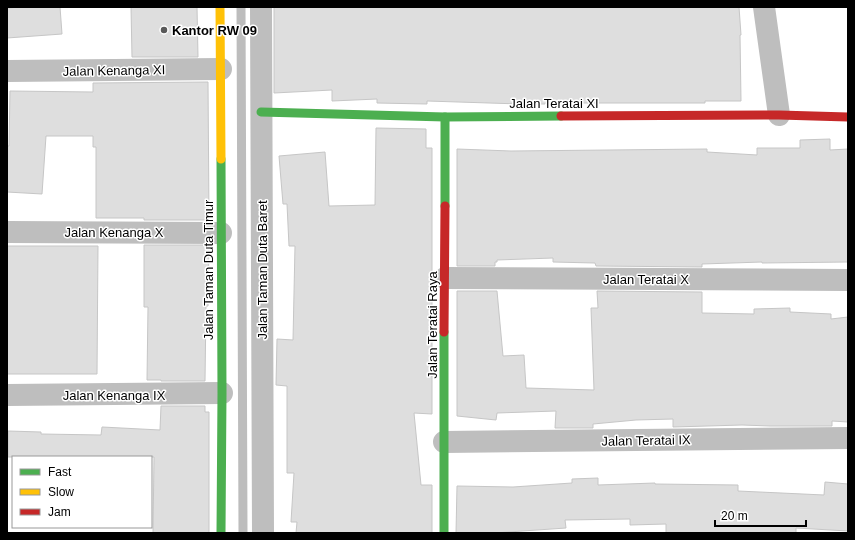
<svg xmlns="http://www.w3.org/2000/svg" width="855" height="540" font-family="Helvetica,sans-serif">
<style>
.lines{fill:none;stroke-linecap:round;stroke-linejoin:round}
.stream{stroke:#bdbdbd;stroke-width:9}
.building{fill:#dedede;stroke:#c6c6c6}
.street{stroke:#bebebe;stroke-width:22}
.fast{stroke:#4caf50;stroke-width:9}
.slow{stroke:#ffc107;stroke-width:9}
.jam{stroke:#c62828;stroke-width:9}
.poi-dot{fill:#595959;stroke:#fff;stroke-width:1.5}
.labels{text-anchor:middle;stroke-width:3;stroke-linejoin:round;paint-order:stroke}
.poi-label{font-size:13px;font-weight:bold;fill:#000;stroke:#fff;text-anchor:start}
.street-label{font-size:13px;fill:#000;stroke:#fff}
</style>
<rect width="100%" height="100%" fill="#fff"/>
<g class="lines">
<polyline class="stream" points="241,7 243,533"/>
</g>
<g class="building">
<polygon points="21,7 60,7 62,34 7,38 7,8"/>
<polygon points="131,7 197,7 198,57 132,57"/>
<polygon points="274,7 739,7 741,35 740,35 741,101 705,101 705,103 545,103 545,104 520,104 427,101 427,104 377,103 377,99 332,101 332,90 274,93"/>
<polygon points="208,82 209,220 144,220 144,218 96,218 96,147 93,147 93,136 46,136 42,194 7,192 7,146 9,146 10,91 93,92 93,83"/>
<polygon points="376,128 426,129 426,148 432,148 432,414 414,413 421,485 432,485 432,533 296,533 297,522 291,522 294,473 287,473 287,386 276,385 277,339 293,340 295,246 289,246 287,204 283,204 279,156 325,152 329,206 375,205"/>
<polygon points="830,139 830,150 848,149 848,262 762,263 762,262 702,264 702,267 596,266 595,263 553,262 553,258 497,260 497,262 495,262 495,266 457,266 457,149 511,151 707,149 707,152 757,155 757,148 800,148 800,140"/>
<polygon points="144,245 209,245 208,306 206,306 205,381 161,381 161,380 147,380 148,307 144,307"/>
<polygon points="7,246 98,246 97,374 7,374"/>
<polygon points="457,291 497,291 503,356 524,355 526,388 594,390 591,308 598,308 597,291 702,292 702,313 754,314 754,309 790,308 790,312 831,314 831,319 848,317 848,422 832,421 832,426 770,426 742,425 673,427 673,419 636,420 593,424 593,428 555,428 556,411 497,413 496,420 457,416"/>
<polygon points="161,406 205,406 205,412 209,412 209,533 153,533 154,457 8,457 8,431 41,432 41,434 101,435 102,427 160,430"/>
<polygon points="598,478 598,485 655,483 655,484 738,485 738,491 824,495 825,482 848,484 848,531 796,528 796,533 666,533 666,524 630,525 630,519 565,520 566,528 494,533 456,533 457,486 513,487 572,483 572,479"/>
</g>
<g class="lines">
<g class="street">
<polyline points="261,7 263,533"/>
<polyline points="764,7 779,115"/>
<polyline points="7,71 221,69"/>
<polyline points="7,232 221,233"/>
<polyline points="445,278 848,280"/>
<polyline points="7,395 222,393"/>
<polyline points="444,442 848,438"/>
</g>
<g class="fast">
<polyline points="261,112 445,117 561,116"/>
<polyline points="221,159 222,393 221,533"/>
<polyline points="445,206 445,117"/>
<polyline points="444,533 444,332"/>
</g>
<polyline class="slow" points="220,7 221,159"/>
<g class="jam">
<polyline points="561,116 779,115 848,117"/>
<polyline points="444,332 445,206"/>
</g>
</g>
<circle class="poi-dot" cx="164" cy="30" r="4"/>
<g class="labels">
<g class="poi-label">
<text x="172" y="35">Kantor RW 09</text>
</g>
<g class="street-label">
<text transform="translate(114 70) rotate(-1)" y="5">Jalan Kenanga XI</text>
<text x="554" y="108">Jalan Teratai XI</text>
<text x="114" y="237">Jalan Kenanga X</text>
<text transform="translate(208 270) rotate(-90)" y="5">Jalan Taman Duta Timur</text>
<text transform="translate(262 270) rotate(-90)" y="5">Jalan Taman Duta Baret</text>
<text x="646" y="284">Jalan Teratai X</text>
<text transform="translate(432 325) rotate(-90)" y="5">Jalan Teratai Raya</text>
<text x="114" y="400">Jalan Kenanga IX</text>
<text transform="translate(646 440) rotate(-1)" y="5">Jalan Teratai IX</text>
</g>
</g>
<rect width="855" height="540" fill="none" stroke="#000000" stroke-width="16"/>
<rect x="12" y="456" width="140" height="72" fill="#ffffff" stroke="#999999"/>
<rect x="20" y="469" width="20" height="6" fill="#4caf50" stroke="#999999"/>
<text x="48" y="476" font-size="12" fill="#000000">Fast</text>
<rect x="20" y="489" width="20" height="6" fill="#ffc107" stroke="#999999"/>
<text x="48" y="496" font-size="12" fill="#000000">Slow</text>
<rect x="20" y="509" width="20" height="6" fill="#c62828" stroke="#999999"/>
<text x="48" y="516" font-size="12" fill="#000000">Jam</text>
<path d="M715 520v6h91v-6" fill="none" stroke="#000000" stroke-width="2"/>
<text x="721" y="520" font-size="12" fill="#000000" stroke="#ffffff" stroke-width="3" paint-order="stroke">20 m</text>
</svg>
